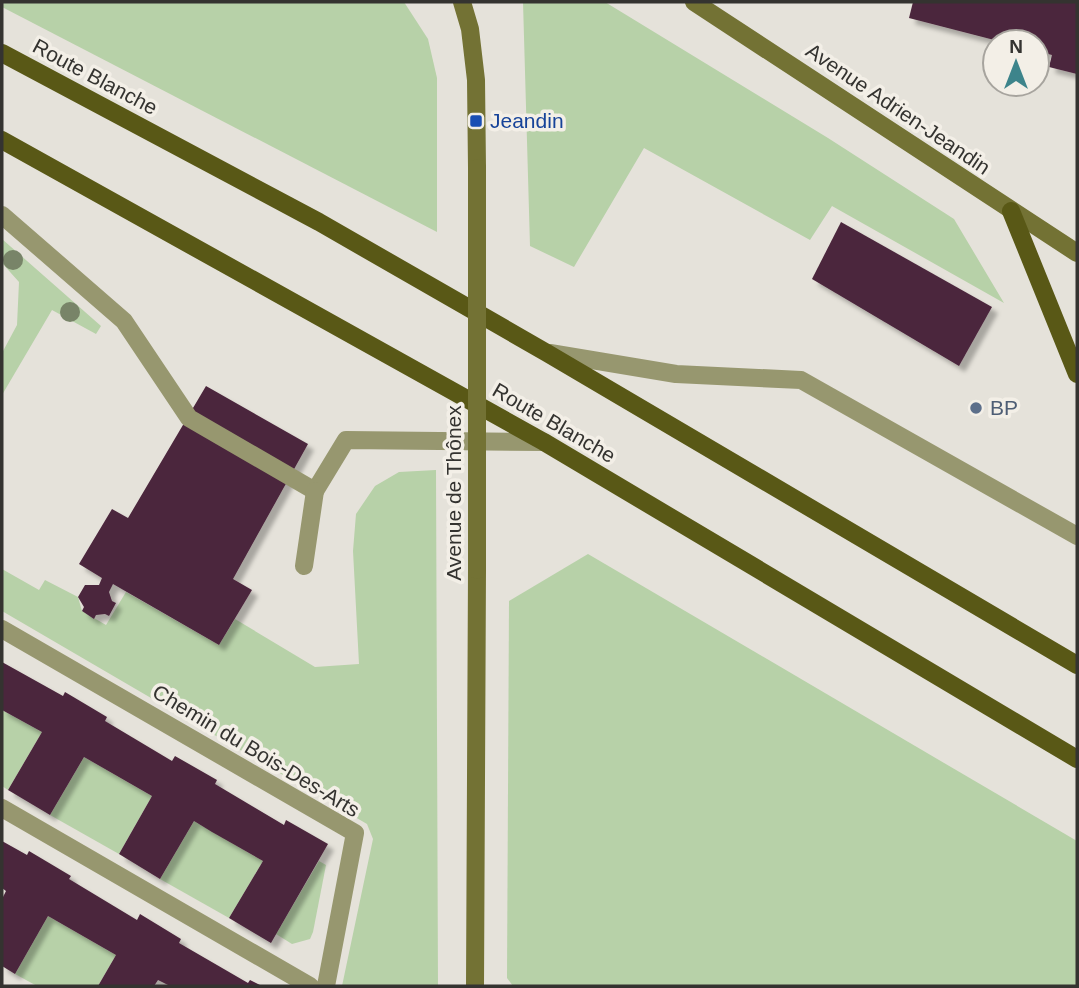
<svg xmlns="http://www.w3.org/2000/svg" width="1079" height="988" font-family="Helvetica,sans-serif">
<style>
.green{fill:#b7d1a8}
.building{fill:#4b263c;filter:url(#shadow)}
.lines{fill:none;stroke-linecap:round;stroke-linejoin:round}
.lane{stroke:#97976f;stroke-width:18}
.secondary{stroke:#737234;stroke-width:18}
.primary{stroke:#595816;stroke-width:18}
.secondary-bridge{stroke:#737234;stroke-width:18}
.tree{fill:#788468}
.transit-dot{fill:#1a4fb4;stroke:#f3efe7;stroke-width:2.5}
.service-dot{fill:#5c6f8a;stroke:#f3efe7;stroke-width:2.5}
.labels{text-anchor:middle;stroke-width:7;stroke-linejoin:round;paint-order:stroke}
.street-label{font-size:21px;fill:#343330;stroke:#f3efe7}
.transit-label{font-size:21px;fill:#164399;stroke:#f3efe7;text-anchor:start}
.service-label{font-size:21px;fill:#4e5e75;stroke:#f3efe7;text-anchor:start}
</style>
<defs>
<filter id="shadow"><feDropShadow dx="6" dy="6" stdDeviation="2" flood-color="#0004"/></filter>
</defs>
<rect width="100%" height="100%" fill="#e5e2da"/>
<g class="green">
<polygon points="2,2 404,2 428,39 437,78 437,232 2,7"/>
<polygon points="523,2 605,2 828,138 954,219 1004,303 832,206 810,240 644,148 574,267 530,246"/>
<polygon points="2,239 101,326 96,334 52,310 2,395 2,353 17,325 19,282 2,263"/>
<polygon points="436,470 438,986 342,986 373,839 367,824 2,611 2,569 39,590 45,580 78,597 82,611 106,625 126,592 219,645 235,619 315,667 359,664 353,551 356,514 375,486 399,472"/>
<polygon points="588,554 1077,841 1077,986 513,986 507,978 509,601"/>
<polygon points="2,710 42,732 8,790 2,786"/>
<polygon points="84,757 152,796 119,854 50,815"/>
<polygon points="194,821 263,861 229,918 160,879"/>
<polygon points="319,861 326,865 313,932 310,939 292,944 276,934"/>
<polygon points="48,916 116,955 98,986 37,986 15,974"/>
</g>
<g class="building">
<polygon points="913,2 1077,2 1077,74 1049,67 1052,55 1037,51 1037,42 1002,42 909,18"/>
<polygon points="841,222 992,307 959,366 812,279"/>
<polygon points="206,386 308,444 233,579 252,590 219,645 113,584 109,592 112,601 116,603 109,616 105,614 96,615 94,619 82,611 84,607 78,597 85,585 99,585 102,578 79,564 112,509 128,518"/>
<polygon points="2,662 63,696 65,692 107,717 105,721 172,761 175,756 217,780 215,784 284,825 286,820 328,844 271,943 229,918 263,861 212,832 194,821 160,879 119,854 152,796 84,757 50,815 8,790 42,732 2,710"/>
<polygon points="2,841 27,855 29,851 71,876 69,879 137,920 140,914 181,939 179,943 248,983 250,980 262,986 170,986 158,980 154,986 98,986 116,955 48,916 15,974 2,966 2,899 6,891 2,888"/>
</g>
<g class="lines">
<g class="lane">
<polyline points="2,215 124,321 189,418 315,491 346,440 544,442"/>
<polyline points="550,353 676,374 801,380 1077,536"/>
<polyline points="304,566 315,491"/>
<polyline points="2,629 355,833 326,986"/>
<polyline points="2,808 310,986"/>
</g>
<g class="secondary">
<polyline points="462,2 470,29 476,80 477,168"/>
<polyline points="694,2 1077,253"/>
<polyline points="475,986 477,570"/>
</g>
<g class="primary">
<polyline points="2,53 319,222 547,353 1077,665"/>
<polyline points="2,140 544,442 1077,759"/>
<polyline points="1011,211 1077,374"/>
</g>
<polyline class="secondary-bridge" points="477,168 477,570"/>
</g>
<g class="tree">
<circle cx="13" cy="260" r="10"/>
<circle cx="70" cy="312" r="10"/>
</g>
<rect class="transit-dot" x="469" y="114" width="14" height="14" rx="3.5"/>
<circle class="service-dot" cx="976" cy="408" r="7"/>
<g class="labels">
<g class="street-label">
<text transform="translate(95 77) rotate(28)" y="7">Route Blanche</text>
<text transform="translate(898 109) rotate(34)" y="7">Avenue Adrien-Jeandin</text>
<text transform="translate(554 423) rotate(30)" y="7">Route Blanche</text>
<text transform="translate(454 493) rotate(-90)" y="7">Avenue de Thônex</text>
<text transform="translate(256 751) rotate(31)" y="7">Chemin du Bois-Des-Arts</text>
</g>
<g class="transit-label">
<text x="490" y="128">Jeandin</text>
</g>
<g class="service-label">
<text x="990" y="415">BP</text>
</g>
</g>
<rect width="1079" height="988" fill="none" stroke="#343330" stroke-width="7"/>
<g transform="translate(1016 63)"><circle r="33" fill="#f3efe7" stroke="#a7a49e" stroke-width="2"/>
<path d="M0-5L12 26L0 18L-12 26Z" fill="#3d848b"/>
<text y="-10" font-size="19" font-weight="bold" text-anchor="middle" fill="#343330">N</text>
</g>
</svg>
